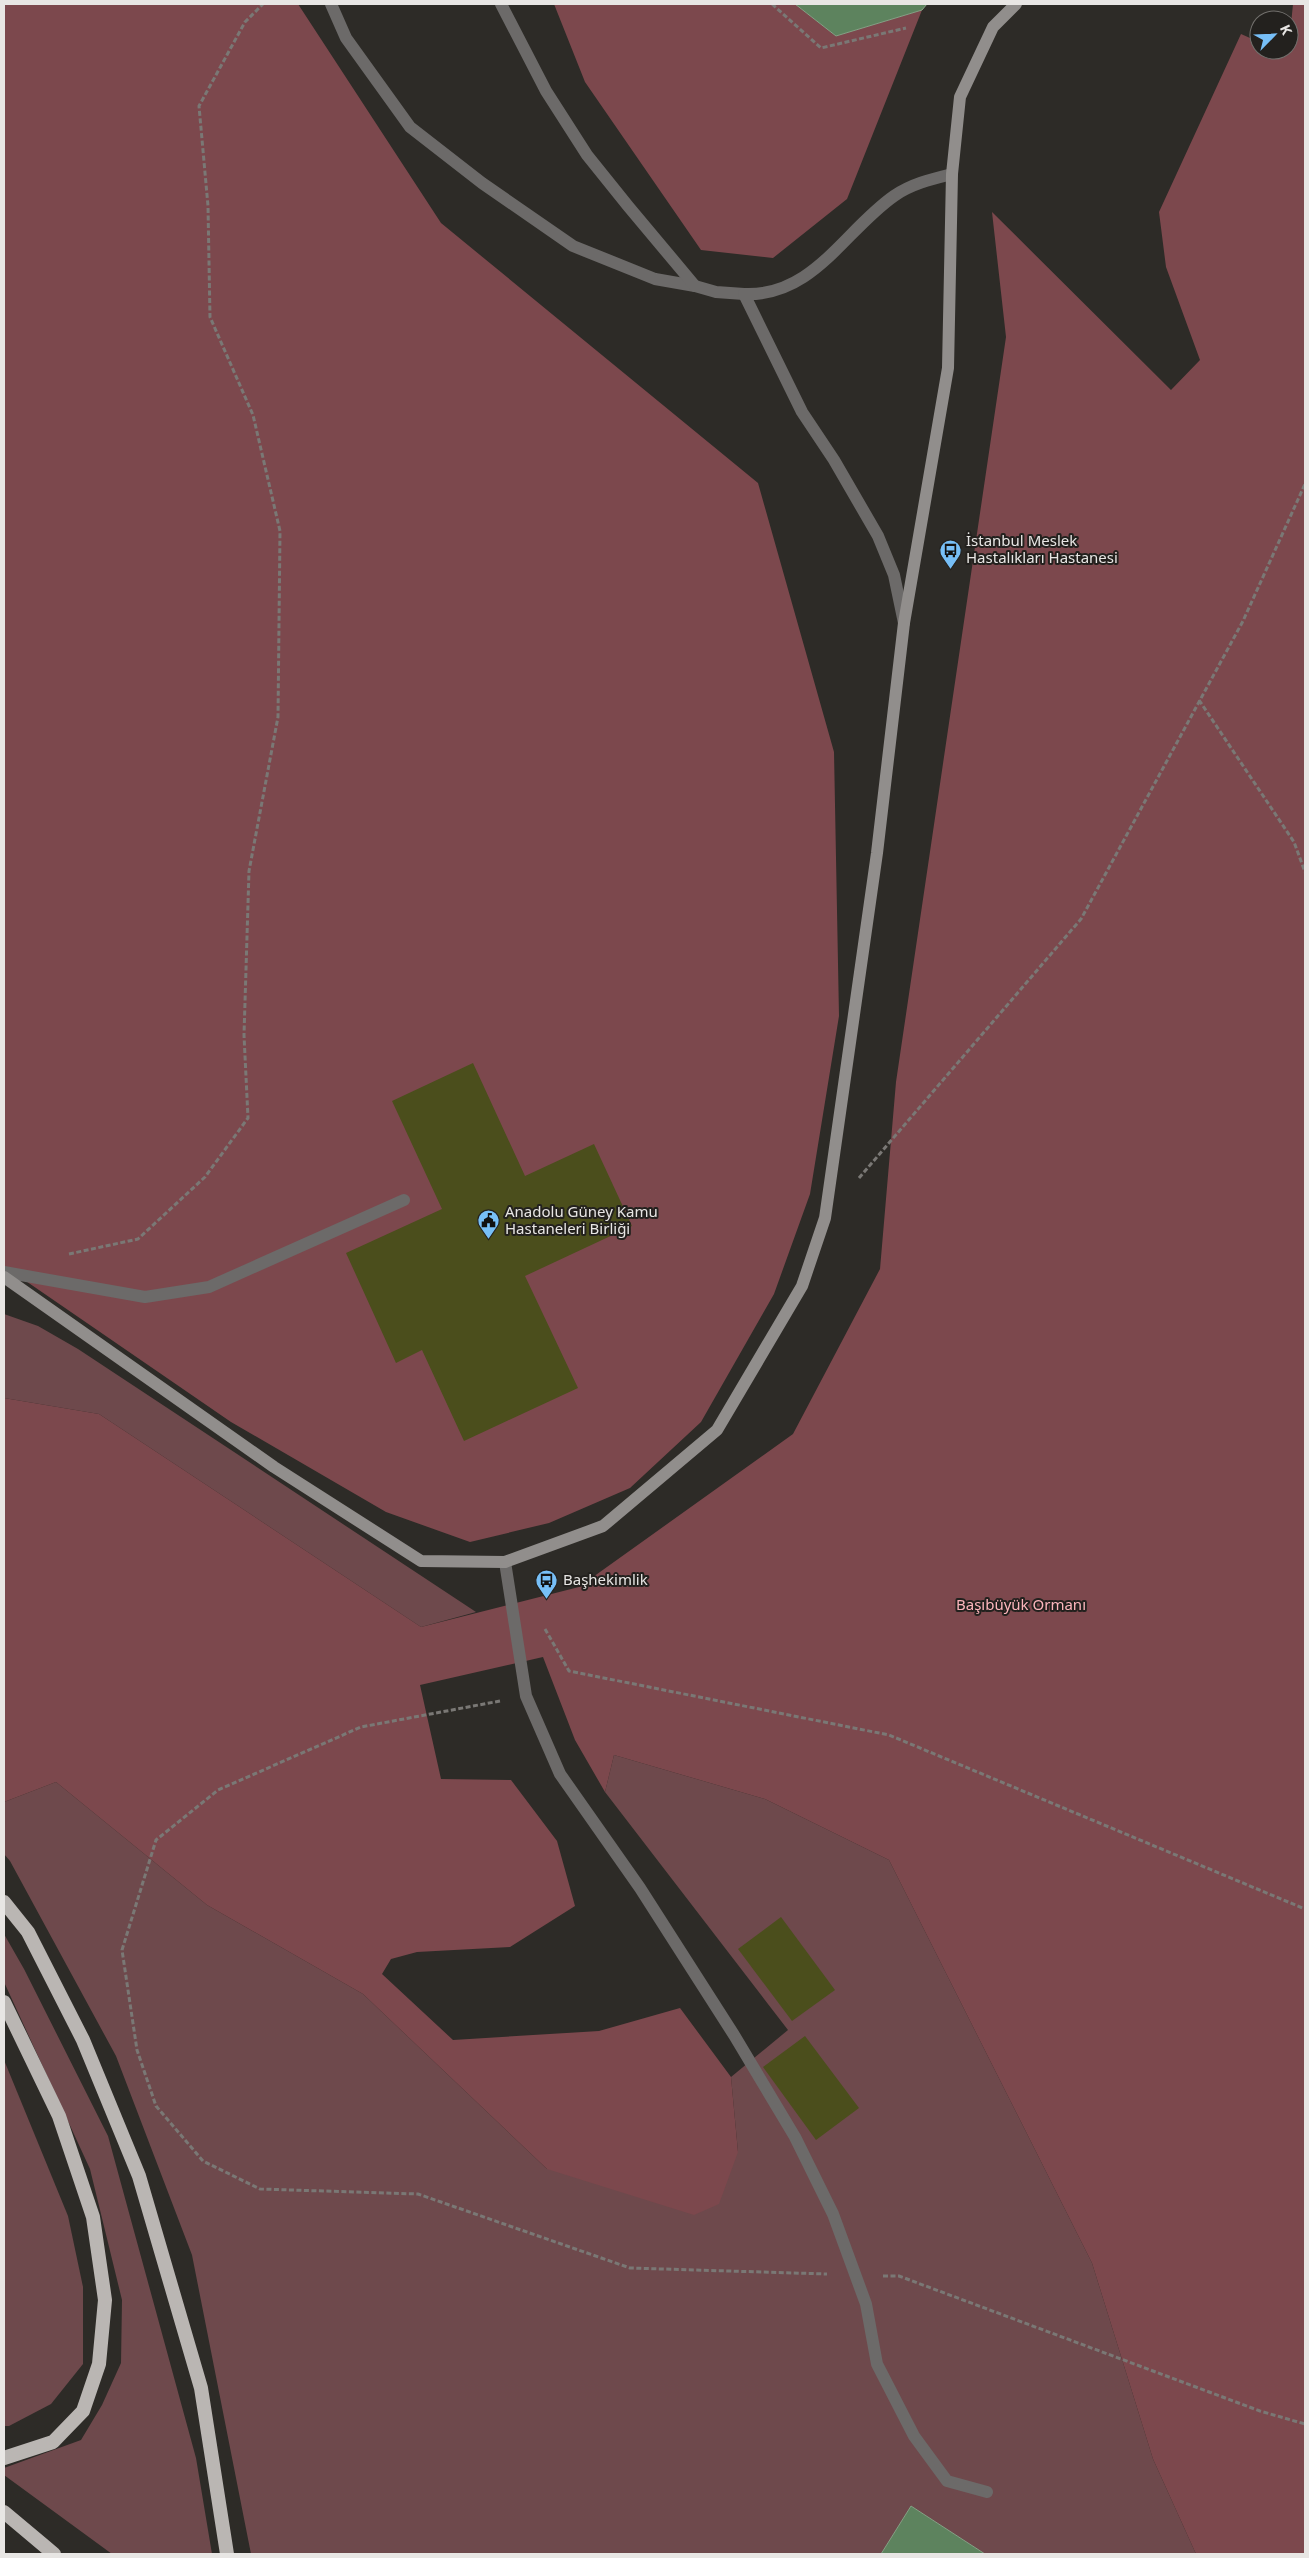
<svg xmlns="http://www.w3.org/2000/svg" width="1309" height="2558" font-family="'Noto Sans',sans-serif">
<style>
.green{fill:#6e494c}
.forest{fill:#7c484d}
.water{fill:#5d835e;stroke:#87a186}
.building{fill:#4b4e1c}
.lines{fill:none;stroke-linecap:round;stroke-linejoin:round}
.path{stroke:#7a7875;stroke-width:3;stroke-dasharray:5 2.5;stroke-linecap:butt}
.service{stroke:#6c6a69;stroke-width:12}
.secondary{stroke:#918e8c;stroke-width:12}
.trunk{stroke:#bab6b3;stroke-width:14}
.labels{text-anchor:middle;stroke-width:4;stroke-linejoin:round;paint-order:stroke}
.poi-label{font-size:15px;fill:#e8e6e4;stroke:#23211e;text-anchor:start}
.park-label{font-size:15px;fill:#fcb6bc;stroke:#23211e}
</style>
<rect width="100%" height="100%" fill="#2d2b27"/>
<g class="green">
<polygon points="4,1314 38,1326 78,1349 476,1612 421,1627 99,1414 4,1398"/>
<polygon points="614,1755 765,1799 889,1860 1092,2263 1153,2459 1196,2554 985,2554 911,2506 881,2554 251,2554 192,2255 116,2056 10,1861 4,1854 4,1802 56,1782 207,1905 363,1994 547,2169 738,2152 731,2077 788,2030 605,1792"/>
<polygon points="4,1934 24,1969 108,2136 196,2458 212,2554 112,2554 4,2475 4,2468 81,2440 102,2405 121,2363 122,2300 90,2169 4,1982"/>
<polygon points="4,2060 68,2216 83,2287 83,2364 51,2404 9,2426 4,2426"/>
</g>
<g class="forest">
<polygon points="4,4 298,4 441,223 758,483 834,752 839,1016 810,1194 774,1294 701,1422 630,1488 549,1523 470,1542 386,1512 231,1422 4,1266"/>
<polygon points="554,4 795,4 836,36 922,10 847,199 773,258 701,250 585,82"/>
<polygon points="1293,4 1305,4 1305,2554 1196,2554 1153,2459 1092,2263 889,1860 765,1799 614,1755 605,1792 575,1740 543,1657 420,1685 441,1779 511,1780 557,1841 575,1906 510,1947 417,1952 391,1959 382,1974 453,2040 599,2031 680,2008 731,2077 738,2152 719,2204 694,2215 547,2169 363,1994 207,1905 56,1782 4,1802 4,1398 99,1414 421,1627 579,1587 793,1434 880,1269 896,1082 1006,337 992,212 1171,390 1200,360 1166,267 1159,212 1241,34 1259,42 1259,50 1277,50 1288,55"/>
</g>
<g class="water">
<polygon points="795,4 927,4 922,10 836,36"/>
<polygon points="911,2506 985,2554 881,2554"/>
</g>
<g class="building">
<polygon points="473,1063 525,1176 594,1144 632,1226 525,1276 578,1388 464,1441 422,1350 396,1363 346,1253 442,1209 392,1101"/>
<polygon points="781,1917 835,1990 792,2021 738,1949"/>
<polygon points="805,2036 859,2108 816,2140 763,2067"/>
</g>
<g class="lines">
<g class="path">
<polyline points="772,4 821,48 906,28"/>
<polyline points="1199,700 1294,842 1305,872"/>
<polyline points="859,1178 1081,919 1243,621 1305,484"/>
<polyline points="69,1254 138,1239 205,1177 248,1118 244,1035 249,871 278,717 280,531 253,415 210,317 208,206 199,106 245,22 263,4"/>
<polyline points="545,1629 569,1671 889,1735 1305,1909"/>
<polyline points="500,1701 361,1727 218,1790 156,1840 122,1950 137,2050 156,2106 203,2161 260,2189 418,2194 630,2268 827,2274"/>
<polyline points="883,2276 899,2276 1260,2411 1305,2424"/>
</g>
<g class="service">
<polyline points="331,4 346,38 410,127 482,183 573,246 655,279 695,286"/>
<polyline points="501,4 546,91 587,155 628,206 695,286 716,292 744,294"/>
<path d="M904,623L894,575L878,536L834,460L802,412L744,294C813,297 844,231 894,196C911,184 932,179 952,174"/>
<polyline points="4,1272 145,1297 209,1287 404,1200"/>
<polyline points="505,1562 526,1696 560,1774 640,1888 734,2035 795,2137 833,2214 866,2304 877,2364 914,2436 947,2481 987,2492"/>
</g>
<polyline class="secondary" points="4,1277 274,1467 421,1561 505,1562 603,1526 717,1430 802,1286 825,1218 877,853 904,623 948,368 952,174 960,97 993,27 1016,4"/>
<g class="trunk">
<polyline points="4,1902 28,1932 83,2040 139,2176 201,2388 227,2554"/>
<polyline points="4,2002 59,2116 93,2217 105,2300 99,2364 83,2411 53,2442 4,2458"/>
<polyline points="4,2512 54,2554"/>
</g>
</g>
<defs>
<symbol id="bus-pin" viewBox="-11 -11 22 30"><path d="M0 17L-7.5 6A9.5 9.5 0 1 1 7.5 6Z" fill="#77bff7" stroke="#23211e"/><path d="M-5-6H5V4H4V6H2V4H-2V6H-4V4H-5ZM-3.5-4V0h7V-4ZM-3.5 1.2v1.5H-2V1.2ZM2 1.2v1.5H3.5V1.2Z" fill="#111"/></symbol>
<symbol id="civic-pin" viewBox="-11 -11 22 30"><path d="M0 17L-7.5 6A9.5 9.5 0 1 1 7.5 6Z" fill="#77bff7" stroke="#23211e"/><path d="M-.6-6.5H3V-4.5H.6V-3L4-1V1h2V6H-6V1h2V-1L-.6-3ZM-1.2 2.5V6h2.4V2.5Z" fill="#111"/></symbol>
</defs>
<g fill-rule="evenodd">
<use href="#bus-pin" x="938" y="538" width="25" height="34"/>
<use href="#civic-pin" x="476" y="1208" width="25" height="34"/>
<use href="#bus-pin" x="534" y="1568" width="25" height="34"/>
</g>
<g class="labels">
<g class="poi-label">
<text x="966" y="546">İstanbul Meslek<tspan x="966" dy="17">Hastalıkları Hastanesi</tspan></text>
<text x="505" y="1217">Anadolu Güney Kamu<tspan x="505" dy="17">Hastaneleri Birliği</tspan></text>
<text x="563" y="1585">Başhekimlik</text>
</g>
<g class="park-label">
<text x="1021" y="1610">Başıbüyük Ormanı</text>
</g>
</g>
<rect width="1309" height="2558" fill="none" stroke="#e8e6e4" stroke-width="10"/>
<g transform="translate(1274 35) rotate(66)"><circle r="24" fill="#23211e" stroke="#72706d"/>
<path d="M0-4L9 19L0 12L-9 19Z" fill="#77bff7"/>
<text y="-8" font-size="14" font-weight="bold" text-anchor="middle" fill="#e8e6e4">K</text>
</g>
</svg>
